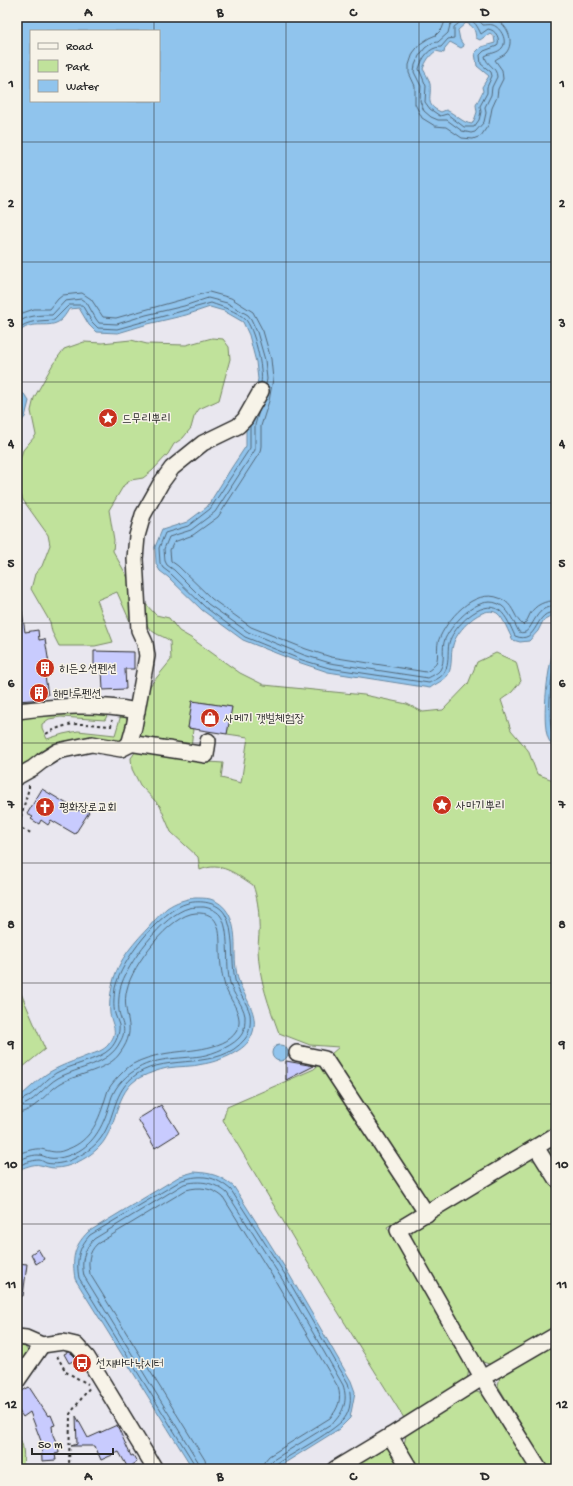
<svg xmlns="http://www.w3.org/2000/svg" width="573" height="1486" font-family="'Gochi Hand','Poor Story',sans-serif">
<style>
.green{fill:#c0e29b;stroke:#768663}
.water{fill:#90c4ed;stroke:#68879f;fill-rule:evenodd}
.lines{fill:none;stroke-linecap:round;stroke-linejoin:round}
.shore{stroke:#536879;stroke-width:1}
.building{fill:#c8cbfe;stroke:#2b2b2b}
.minor-casing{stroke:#2b2b2b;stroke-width:18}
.path{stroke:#2b2b2b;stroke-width:2;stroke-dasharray:3 3;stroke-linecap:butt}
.minor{stroke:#f7f3e8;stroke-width:15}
.grid{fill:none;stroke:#2b2b2b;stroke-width:1;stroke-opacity:0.55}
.labels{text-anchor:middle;stroke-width:3;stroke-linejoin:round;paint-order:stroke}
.poi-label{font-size:12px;fill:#2b2b2b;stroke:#f7f3e8;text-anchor:start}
.neatline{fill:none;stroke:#2b2b2b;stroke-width:1.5}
.grid-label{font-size:13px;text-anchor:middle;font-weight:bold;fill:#2b2b2b}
</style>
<rect width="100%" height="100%" fill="#e9e7ef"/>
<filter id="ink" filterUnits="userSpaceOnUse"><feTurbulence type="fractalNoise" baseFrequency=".025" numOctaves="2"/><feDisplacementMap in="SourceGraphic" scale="8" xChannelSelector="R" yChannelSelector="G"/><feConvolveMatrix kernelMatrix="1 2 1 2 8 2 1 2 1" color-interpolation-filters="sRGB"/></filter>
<g filter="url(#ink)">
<g class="green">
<polygon points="212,338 223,339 229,347 230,359 219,400 199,409 194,417 191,428 183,438 174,444 168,454 152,471 143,478 131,480 124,485 109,510 114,540 113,551 132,585 136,635 117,592 97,600 113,642 95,646 59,646 52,632 50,622 31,589 35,574 42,566 50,545 48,535 23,500 17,483 17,470 23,450 36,435 31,411 34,398 53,364 64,349 84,342 102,343 131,340 147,344 186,345"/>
<path d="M141,599L156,615L169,618L179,631L191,638L240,673L264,685L364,695L407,704L423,712L443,710L468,684L477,662L496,653L516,662L521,681L512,692L501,700L511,730L528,750L537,774L553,780L556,786V821L555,822L556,824V1125L387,1227L470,1364L467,1380L404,1418L320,1283L223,1120L227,1107L314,1069L339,1047L310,1045L279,1033C269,1006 259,979 258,950C258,940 260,931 259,922C259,909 257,897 253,885C236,874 221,861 200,870L198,857L171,832L160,806L140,785L132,769L131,758L136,751L195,761L223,763L221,778L241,783L248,737L227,734L231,707L193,701L188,728L193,729L191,748L134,740L145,692L171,660L170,641C165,637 160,636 155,633C143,626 143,612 141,599Z"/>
<polygon points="17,711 55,713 109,711 105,720 61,717 49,719 42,724 42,728 47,739 63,734 78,731 115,735 121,715 133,716 123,743 100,742 17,771"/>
<polygon points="17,970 20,991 45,1049 17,1072"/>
<polygon points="556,1142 556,1166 549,1155 552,1144"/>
<polygon points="528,1159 538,1162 556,1191 556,1326 492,1365 480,1361 410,1242 413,1228"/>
<path d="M17,1342C24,1345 27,1347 29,1355L17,1372Z"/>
<polygon points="556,1342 556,1469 548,1469 498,1386 500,1376"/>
<polygon points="473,1391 487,1395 532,1469 418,1469 404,1445 406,1435"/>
<path d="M17,1434C25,1444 24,1457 23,1469H17Z"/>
<polygon points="381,1447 392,1449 404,1469 346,1469"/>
</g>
<g class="water">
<path d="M17,17H556V617L552,616L543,621L538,631L529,641L520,642L513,640C508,632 504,618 497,613C482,604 456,631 453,645C450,655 453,665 448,675C445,680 435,684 430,688L328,672L301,663L243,640L202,610L168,577L160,571L156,564L155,547L162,530L187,522L207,507L232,467L246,446V424L254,398L258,379L256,362L249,335L243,322L224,311L210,307L186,315L148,324L118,333L96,332L89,325L79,308L69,309C66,314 62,321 56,323C45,328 26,319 17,336ZM466,23C474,26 475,30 476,38L480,40L490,33L494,36L495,43L481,47L475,53L477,66L489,76L482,87L483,91L476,105L477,112L475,118L472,124C462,123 456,114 446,110L441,112C424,105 432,97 430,84C429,79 426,74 423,69C426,61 429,56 436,51L444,53L445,48L450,42L461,48L464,46L460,40L458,30ZM31,31H159V101H31Z"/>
<polygon points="17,391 24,394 29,401 25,417 17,427"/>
<path d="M556,643V751C553,747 550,743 548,738C541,720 548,661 556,643Z"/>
<path d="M195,898C200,898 206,898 210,899C231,905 235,927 235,946C235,957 235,971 239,982C246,1001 262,1017 250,1039C243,1052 217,1062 203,1064C192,1067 179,1066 167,1068C158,1070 150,1073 141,1077C113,1090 119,1131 96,1150C86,1159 69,1168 55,1168C49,1168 46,1166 40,1165C34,1163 24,1168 17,1170V1098C27,1092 35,1082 45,1075C58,1066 75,1061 89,1055C96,1053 104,1050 108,1045C119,1032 113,1028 110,1014C109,1006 110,995 112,987C116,963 132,945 148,928C154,921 160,914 167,908C176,902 185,899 195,898Z"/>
<circle cx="280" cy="1053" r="8"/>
<path d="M194,1172C211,1173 220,1175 234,1187L289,1274L351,1381L355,1392L350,1418L339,1429L275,1469H193L75,1279C72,1259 73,1247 88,1232L180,1176Z"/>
</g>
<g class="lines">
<g class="shore">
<path d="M449,17L445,21L442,29L436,35L429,38L420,44L413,53L409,65V73L415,86V104L422,118L435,126L446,127L462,138L473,139L481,136L489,124L492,108L497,97L498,89L503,79L502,70L495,60C499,57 503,56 506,53C515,42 508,25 496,20C492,18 488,19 484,17"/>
<path d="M459,17L450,25L448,33L438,42L432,43L425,48L419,56L415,65L414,72L421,86L420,101L424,111L431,117L438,120H447L462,131L471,133L475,132L484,122L486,113L485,107L491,95L492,87L497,77C497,67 486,65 485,56C490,53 498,53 502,48C508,41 501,28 493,25C490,24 486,25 483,25L476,17"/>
<path d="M467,19C476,22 477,26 481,34L488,29C496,30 501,39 497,46L484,51L480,55L481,64L491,72L492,76L487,87V93L480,106L481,112L479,120L474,127H464L447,114L440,116L430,109L425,102L426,86L419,69C422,58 429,47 441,47L448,39L454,38V27L463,20Z"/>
<path d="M17,315L34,309H50L58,299L63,295L82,293L91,299L103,317L116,318L209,292L231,298L253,312L263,331L271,359L273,379L269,401L261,426V446L260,452L218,517L193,535L174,542L170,550L171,561L178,566L212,599L251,627L306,649L331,657L426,672C445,662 433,651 440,637C450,615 479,584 505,601C514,607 515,619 523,625C527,622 528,618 530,614C535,605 546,600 556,601"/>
<path d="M17,323C28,315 40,315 52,315L65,301L81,299L87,303L96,319L99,323L117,324L146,315L184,306L208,298L227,303L248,315L251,319L257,332L265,360L267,379L266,385"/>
<path d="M17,329C29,320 40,321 54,320L69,305H82L92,322L98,328L117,329L211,303C222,307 237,311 245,319C254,327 264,371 261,383"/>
<path d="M259,411L255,425V450L215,512L191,530L169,537L164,549L165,561L167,565L174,570L208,604L248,632L304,655L330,663L428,678C432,676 438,673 440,670C446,660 441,649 445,639C453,622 481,591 502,606C510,612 514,623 519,632C534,638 532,603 556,607"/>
<path d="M250,426V448L210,509L188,526L165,533L159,548L160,563L163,568L171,574L205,607L245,637L302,660L329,668L429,683C433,681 441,678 444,673C450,664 447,653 449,643C453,627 482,598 499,610C507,616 511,628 515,636C539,646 534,608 556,613"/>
<path d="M556,653C551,675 545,724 556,743"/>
<polyline points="556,685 556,731"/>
<path d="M17,1101C32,1099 43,1081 56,1073C70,1065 99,1060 110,1049C116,1043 120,1033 119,1025C118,1021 116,1018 115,1014C113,1006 114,996 115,988C121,961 160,910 188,903C200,900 218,902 225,914C235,930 231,961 235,980C237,992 247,1002 250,1014C251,1022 250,1033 245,1039C218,1072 169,1053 137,1074C112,1091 116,1117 101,1138C94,1148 82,1155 71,1160C64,1163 54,1165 46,1163C44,1162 41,1160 39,1160C32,1160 23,1164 17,1166"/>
<path d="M17,1107C33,1105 45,1085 58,1078C78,1067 109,1065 120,1042C128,1029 121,1023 119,1011C118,1004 119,996 120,989C126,964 164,914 189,908C194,907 199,907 204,907C209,908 216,910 220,915C231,929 225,964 230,983C233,995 243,1004 245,1016C245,1022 245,1029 242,1034C236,1045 213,1054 201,1056C179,1059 153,1057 134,1071C126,1076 118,1084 114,1092C111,1097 110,1104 108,1109C101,1131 90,1149 67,1156C61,1158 54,1159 49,1158C45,1157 42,1155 38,1155C31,1155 24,1158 17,1161"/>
<path d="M17,1113C35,1112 46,1092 61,1083C77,1074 109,1070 120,1053C140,1026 120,1016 127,989C132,966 170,914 196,913C218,912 220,928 220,947C220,960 221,973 225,986C229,1000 246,1016 236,1032C224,1051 183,1050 163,1054C153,1056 142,1059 133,1064C129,1066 125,1070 122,1073C117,1078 112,1083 108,1090C106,1095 105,1101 103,1106C96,1127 87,1143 65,1150C56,1154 50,1151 41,1149C34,1148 24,1152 17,1154"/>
<path d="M196,1469L195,1465L79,1278C76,1261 78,1248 90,1235L182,1180C202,1174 215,1176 231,1190L286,1276L348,1383C351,1393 352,1406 346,1416C339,1429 290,1455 276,1464L274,1469"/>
<path d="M201,1469L199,1463L84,1276C81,1262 83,1250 94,1239L184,1184C200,1180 214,1182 227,1193L282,1279L343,1385C348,1400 344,1411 334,1422L273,1460L270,1463L269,1469"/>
<path d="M207,1469L205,1460L90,1274C88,1262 88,1253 97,1244L186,1190C200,1186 212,1188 223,1197L276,1282L338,1387C342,1399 338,1409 330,1418L269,1456L264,1462L263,1469"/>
</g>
</g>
<g class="building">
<polygon points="22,611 25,632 38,630 39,640 45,639 50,670 50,675 45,676 48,695 43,696 44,699 17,701 17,686 22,685 17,658 17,612"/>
<polygon points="94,651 134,652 134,669 125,669 126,689 103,690 102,669 94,669"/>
<polygon points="192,701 232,707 227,734 188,728"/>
<polygon points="42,789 79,811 81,808 89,812 75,834 51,820 48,825 41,820 39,824 31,819 33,817 27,814"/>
<polygon points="286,1061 314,1066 286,1080"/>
<polygon points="161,1105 179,1133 155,1148 138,1119"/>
<polygon points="38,1249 44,1259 36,1264 31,1254"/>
<polygon points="17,1263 27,1264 23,1296 17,1296"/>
<polygon points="68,1352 71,1353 77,1359 69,1363 64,1354"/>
<polygon points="29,1387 48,1416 51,1415 55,1425 52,1426 53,1435 57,1444 58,1444 59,1453 55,1454 56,1460 42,1461 41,1441 30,1412 23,1417 17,1408 17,1394"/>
<polygon points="76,1416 88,1438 117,1425 131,1456 133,1455 137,1462 128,1468 119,1452 101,1460 95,1446 71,1446 77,1444"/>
</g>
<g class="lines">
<defs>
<g id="minor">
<path d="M17,711C58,706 96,703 137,711"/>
<polyline points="129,743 206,755 208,741"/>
<polyline points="17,777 33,768 42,761 58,751 92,744 121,749 129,745 134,727 147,656 145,643 139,630 135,559 137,536 143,515 161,483 172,468 203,443 238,426 245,419 261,391"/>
<polyline points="297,1053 325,1059 427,1214"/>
<polyline points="536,1147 556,1179"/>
<polyline points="17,1337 26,1338 42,1345 63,1342 76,1345 87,1357 155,1469"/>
<polyline points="17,1381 42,1345"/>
<polyline points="390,1436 482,1378 556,1335"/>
<polyline points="335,1469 390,1436 410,1469"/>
<polyline points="539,1469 482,1378 398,1230 556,1135"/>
</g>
</defs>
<use href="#minor" class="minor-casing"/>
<g class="path">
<path d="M46,734C70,720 84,724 111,726L112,720"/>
<polyline points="29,785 29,788 18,827 31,833"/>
<polyline points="57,1356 66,1372 88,1384"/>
<polyline points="69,1469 70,1414 90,1387"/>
</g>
<use href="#minor" class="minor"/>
</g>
</g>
<path class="grid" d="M154,17V31M286,17V1469M419,17V1469M154,101V1469M17,142H556M17,262H556M17,382H556M17,503H556M17,623H556M17,743H556M17,863H556M17,983H556M17,1104H556M17,1224H556M17,1344H556"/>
<defs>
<symbol id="sight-disc" viewBox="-11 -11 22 22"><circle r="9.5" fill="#c8321e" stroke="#f7f3e8"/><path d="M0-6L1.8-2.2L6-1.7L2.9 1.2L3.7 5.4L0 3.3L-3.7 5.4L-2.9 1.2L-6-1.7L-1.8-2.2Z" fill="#fff"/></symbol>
<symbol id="building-disc" viewBox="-11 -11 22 22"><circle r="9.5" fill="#c8321e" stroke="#f7f3e8"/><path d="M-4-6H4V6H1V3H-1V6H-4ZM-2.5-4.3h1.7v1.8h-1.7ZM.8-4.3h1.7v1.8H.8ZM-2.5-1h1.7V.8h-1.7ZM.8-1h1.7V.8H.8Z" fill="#fff"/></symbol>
<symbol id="shop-disc" viewBox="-11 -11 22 22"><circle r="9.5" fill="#c8321e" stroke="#f7f3e8"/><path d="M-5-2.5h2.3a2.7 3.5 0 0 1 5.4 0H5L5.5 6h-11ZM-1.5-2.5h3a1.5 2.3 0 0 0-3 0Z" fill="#fff"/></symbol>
<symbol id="church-disc" viewBox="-11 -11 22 22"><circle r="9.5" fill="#c8321e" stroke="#f7f3e8"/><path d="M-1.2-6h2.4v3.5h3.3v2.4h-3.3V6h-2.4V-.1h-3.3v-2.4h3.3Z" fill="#fff"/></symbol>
<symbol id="bus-disc" viewBox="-11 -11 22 22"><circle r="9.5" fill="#c8321e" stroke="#f7f3e8"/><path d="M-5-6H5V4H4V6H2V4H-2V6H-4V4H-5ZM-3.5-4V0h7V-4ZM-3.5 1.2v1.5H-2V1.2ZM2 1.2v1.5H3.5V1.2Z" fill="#fff"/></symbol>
</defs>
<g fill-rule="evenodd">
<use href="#sight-disc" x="97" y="407" width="22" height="22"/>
<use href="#building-disc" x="34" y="657" width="22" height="22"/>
<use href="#building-disc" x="28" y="682" width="22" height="22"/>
<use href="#shop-disc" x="199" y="707" width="22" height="22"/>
<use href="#sight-disc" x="431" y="794" width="22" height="22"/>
<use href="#church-disc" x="34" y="796" width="22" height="22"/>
<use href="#bus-disc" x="71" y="1352" width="22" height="22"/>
</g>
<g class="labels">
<g class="poi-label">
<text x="122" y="422">드무리뿌리</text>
<text x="59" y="672">히든오션펜션</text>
<text x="53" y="697">해마루펜션</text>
<text x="224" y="722">사메기 갯벌체험장</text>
<text x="456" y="809">사마기뿌리</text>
<text x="59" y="811">평화장로교회</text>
<text x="96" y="1367">선재바다낚시터</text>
</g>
</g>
<rect width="573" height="1486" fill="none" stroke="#f7f3e8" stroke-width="44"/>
<rect x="30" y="30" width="130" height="72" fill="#f7f3e8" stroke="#a5a39c"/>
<rect x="38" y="43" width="20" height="6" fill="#f7f3e8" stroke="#a5a39c"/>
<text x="66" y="50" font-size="12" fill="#2b2b2b">Road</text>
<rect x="38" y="60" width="20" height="12" fill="#c0e29b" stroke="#a5a39c"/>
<text x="66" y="70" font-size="12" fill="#2b2b2b">Park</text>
<rect x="38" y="80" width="20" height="12" fill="#90c4ed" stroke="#a5a39c"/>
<text x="66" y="90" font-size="12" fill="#2b2b2b">Water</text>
<path d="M32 1448v6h81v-6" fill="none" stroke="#2b2b2b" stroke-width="2"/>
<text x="38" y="1448" font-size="12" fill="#2b2b2b" stroke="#f7f3e8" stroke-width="3" paint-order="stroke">50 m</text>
<rect x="22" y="22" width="529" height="1442" class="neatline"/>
<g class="grid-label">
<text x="88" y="16">A</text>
<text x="220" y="16">B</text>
<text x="353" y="16">C</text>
<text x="485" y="16">D</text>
<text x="11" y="87">1</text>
<text x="562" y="87">1</text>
<text x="11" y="207">2</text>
<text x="562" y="207">2</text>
<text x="11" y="327">3</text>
<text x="562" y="327">3</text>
<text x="11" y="447">4</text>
<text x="562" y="447">4</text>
<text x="11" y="567">5</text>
<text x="562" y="567">5</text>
<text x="11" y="687">6</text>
<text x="562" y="687">6</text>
<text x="11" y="808">7</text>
<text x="562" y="808">7</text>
<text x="11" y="928">8</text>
<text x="562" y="928">8</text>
<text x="11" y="1048">9</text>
<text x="562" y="1048">9</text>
<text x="11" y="1168">10</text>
<text x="562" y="1168">10</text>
<text x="11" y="1288">11</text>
<text x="562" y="1288">11</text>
<text x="11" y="1408">12</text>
<text x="562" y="1408">12</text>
<text x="88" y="1480">A</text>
<text x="220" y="1480">B</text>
<text x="353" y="1480">C</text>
<text x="485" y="1480">D</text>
</g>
</svg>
